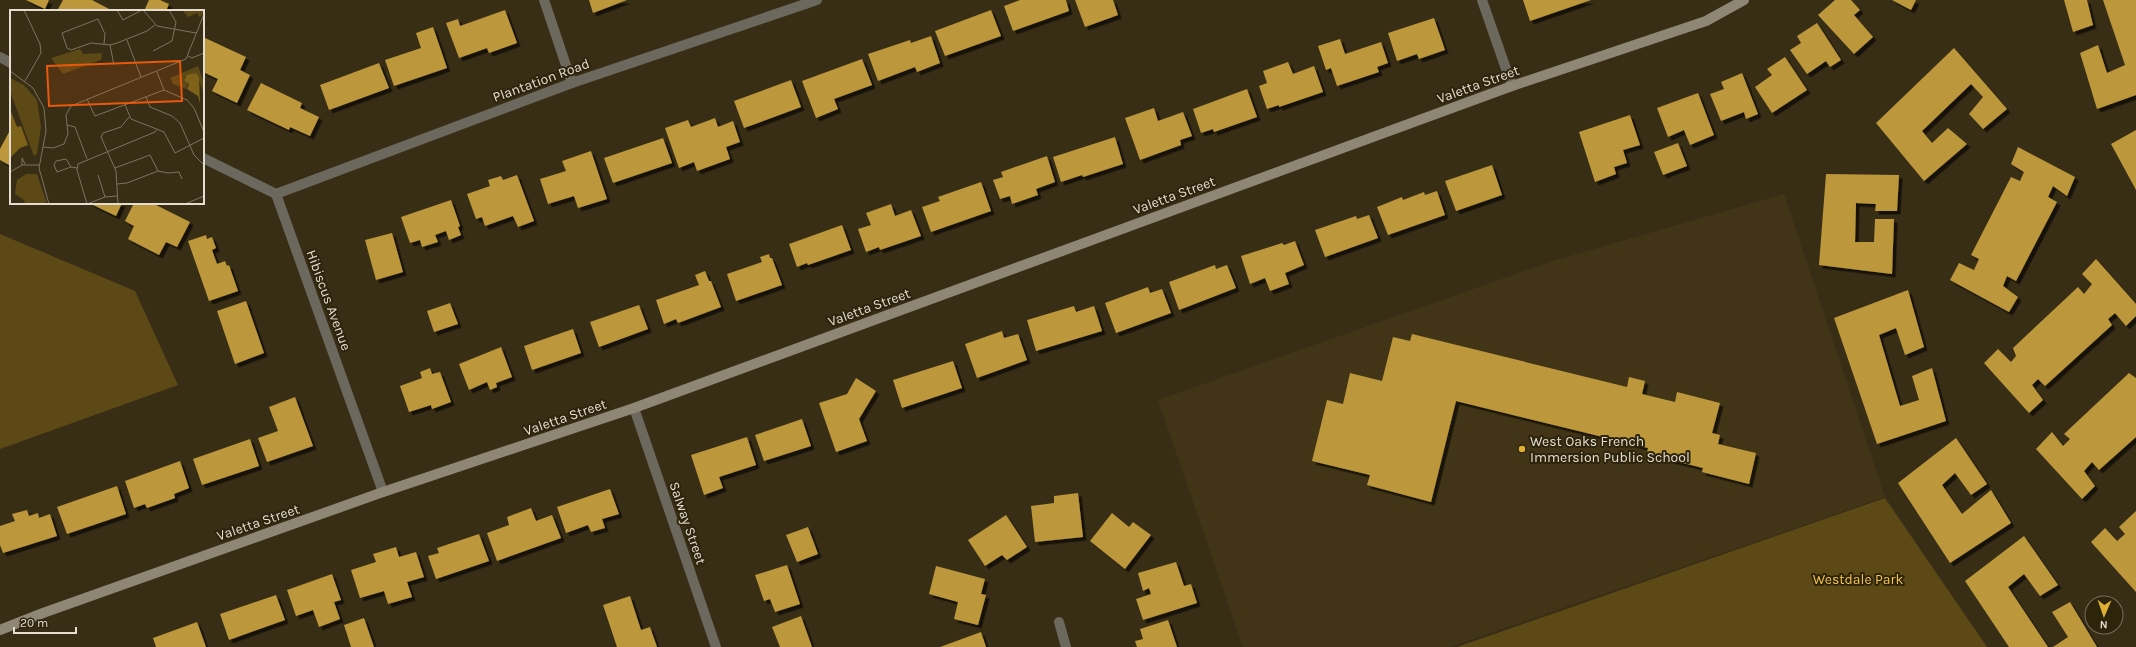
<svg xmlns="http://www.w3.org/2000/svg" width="2136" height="647" font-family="Karla,sans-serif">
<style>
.built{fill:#423517}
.green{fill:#5d4916}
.building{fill:#bc973b;filter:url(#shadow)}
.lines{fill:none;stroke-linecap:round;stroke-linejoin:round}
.street{stroke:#6d685d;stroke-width:10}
.secondary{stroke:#8f8776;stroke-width:10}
.poi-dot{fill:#dfb034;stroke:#2d240c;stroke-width:1.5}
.labels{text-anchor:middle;stroke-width:4;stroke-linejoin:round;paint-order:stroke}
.street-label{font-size:14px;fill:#e4ddd0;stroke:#2d240c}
.poi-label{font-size:14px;fill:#e4ddd0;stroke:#2d240c;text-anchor:start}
.park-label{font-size:14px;fill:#f5c448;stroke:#2d240c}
.inset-road{fill:none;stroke:#7d7460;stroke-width:1}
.view{fill:#e8590c;fill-opacity:0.15;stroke:#e8590c;stroke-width:2}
.inset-edge{fill:none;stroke:#e4ddd0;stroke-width:2}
</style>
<defs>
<filter id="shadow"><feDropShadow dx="3.5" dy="3.5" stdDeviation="0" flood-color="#0009"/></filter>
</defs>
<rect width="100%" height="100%" fill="#382e16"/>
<polygon class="built" points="1784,194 1885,497 1450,647 1243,647 1158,400 1553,261"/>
<g class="green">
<polygon points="0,234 135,291 178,385 0,449"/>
<polygon points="1885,498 1987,647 1457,647"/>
</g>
<g class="building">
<polygon points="26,0 49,0 45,9"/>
<polygon points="63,0 92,0 113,11 57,11"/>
<polygon points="149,0 160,0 169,4 166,11 144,11"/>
<polygon points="589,0 627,0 593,13"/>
<polygon points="1020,0 1066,0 1069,11 1013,31 1004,6"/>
<polygon points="1075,0 1113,0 1118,15 1085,27"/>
<polygon points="1523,0 1591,0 1530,21"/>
<polygon points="1835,0 1851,0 1860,10 1854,15 1873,37 1854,54 1818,15"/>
<polygon points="1892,0 1916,0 1911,10"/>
<polygon points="2064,0 2087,0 2093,25 2073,32"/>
<polygon points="2103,0 2136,0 2136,95 2097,109 2080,53 2098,45 2107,73 2125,65"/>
<polygon points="505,10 517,43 489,53 487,48 459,58 446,23 458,19 460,26"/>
<polygon points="991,10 1001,36 945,56 935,31"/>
<polygon points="1434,18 1445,50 1419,59 1417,54 1397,61 1388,33"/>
<polygon points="1817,23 1841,60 1830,67 1826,61 1807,74 1790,50 1801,43 1797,36"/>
<polygon points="433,27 447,68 394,86 385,60 421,48 416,33"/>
<polygon points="931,36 940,63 917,72 915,67 878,81 868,54 910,40 911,43"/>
<polygon points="203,37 246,57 240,70 250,75 237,103 212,91 218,79 203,72"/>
<polygon points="1340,39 1345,54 1381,42 1388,63 1377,67 1379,72 1337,86 1331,68 1326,70 1318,46"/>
<polygon points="1954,48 2007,109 1983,129 1969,114 1983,97 1971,84 1922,131 1932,143 1948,128 1967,144 1924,181 1876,123"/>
<polygon points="1785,57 1807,90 1772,113 1755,87 1772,75 1767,69"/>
<polygon points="862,59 872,85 834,99 838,109 816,118 802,81"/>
<polygon points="1288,62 1293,74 1314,66 1323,92 1279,107 1279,105 1267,109 1259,86 1267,83 1263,71"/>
<polygon points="379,63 389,88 329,110 320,85"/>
<polygon points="1742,73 1758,114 1746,119 1744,112 1721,121 1710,94 1724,89 1721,82"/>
<polygon points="791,80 801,107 744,128 734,101"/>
<polygon points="261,83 302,103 300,108 319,117 310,136 290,127 289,130 247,110"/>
<polygon points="1247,89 1257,117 1214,132 1213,129 1201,133 1193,109"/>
<polygon points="1698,93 1714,135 1690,145 1684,130 1668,137 1657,108"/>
<polygon points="1154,108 1158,121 1183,112 1192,136 1180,140 1181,145 1140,160 1125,118"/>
<polygon points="1630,115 1640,145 1623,150 1627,163 1614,167 1616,174 1595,182 1579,132"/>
<polygon points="715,118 718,127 733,121 740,142 726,147 730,159 697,171 694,162 679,168 665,128 688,120 691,127"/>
<polygon points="2136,130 2136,190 2111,144"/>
<polygon points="9,132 11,133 11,166 0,160 0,149"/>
<polygon points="1115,137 1123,164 1083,177 1082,175 1061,182 1053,157"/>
<polygon points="663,138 672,163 613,183 604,158"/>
<polygon points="1678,143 1687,166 1663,175 1654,152"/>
<polygon points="2018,147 2075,177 2067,196 2053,186 2048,197 2057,202 2016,281 2007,276 2003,286 2018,297 2009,312 1950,280 1959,263 1974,270 1979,259 1971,255 2011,177 2020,181 2024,172 2011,164"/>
<polygon points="591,151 607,199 578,208 574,196 548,204 540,179 566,171 562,161"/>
<polygon points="1047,156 1055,182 1036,189 1038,195 1012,204 1010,196 1000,199 993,180 1003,177 1001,172"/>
<polygon points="1492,165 1502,195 1456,211 1445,181"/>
<polygon points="1826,174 1899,175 1897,211 1875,211 1876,204 1856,203 1855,242 1874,242 1875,219 1894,219 1892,274 1819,265"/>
<polygon points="517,175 534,221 518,227 513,216 485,226 482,217 476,219 467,194 490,186 488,180 501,176 503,180"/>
<polygon points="981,182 991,211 931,232 922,207 940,201 938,197"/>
<polygon points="1437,191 1445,215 1388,235 1377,207 1402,197 1403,200 1424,192 1425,195"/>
<polygon points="451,200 460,226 458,227 461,235 449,240 446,231 435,235 438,242 422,247 420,240 410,243 401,217"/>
<polygon points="89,203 122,203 116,216"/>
<polygon points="134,203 152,203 190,222 177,247 166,242 159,255 128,239 134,226 125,221"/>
<polygon points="891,204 895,216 911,210 921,236 880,250 879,247 866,252 858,229 871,225 866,213"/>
<polygon points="1369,215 1378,238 1325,257 1315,230 1356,216 1357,219"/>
<polygon points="842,225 851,250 808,265 807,263 797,267 789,244"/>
<polygon points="392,233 403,272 376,280 365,240"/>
<polygon points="206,235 207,239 212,237 216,248 212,250 217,264 225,261 227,266 229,265 238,291 209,301 188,241"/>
<polygon points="1295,241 1304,265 1285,273 1289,284 1270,291 1265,278 1250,284 1241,256 1282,243 1284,245"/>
<polygon points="769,254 770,258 772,258 782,285 736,301 727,274 762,262 760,257"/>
<polygon points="2096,259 2136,304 2136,316 2126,326 2115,313 2108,319 2112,325 2045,386 2038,379 2032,385 2043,400 2029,413 1984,363 1998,349 2011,362 2016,356 2013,348 2078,287 2084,294 2092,284 2082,274"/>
<polygon points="1215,265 1216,269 1227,265 1236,288 1179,310 1169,282"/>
<polygon points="705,271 709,281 711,281 721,307 678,323 676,319 664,324 656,300 699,285 695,275"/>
<polygon points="1148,287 1150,293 1162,289 1171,313 1116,333 1105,303"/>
<polygon points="1908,290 1924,347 1905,355 1896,328 1879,335 1900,406 1919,400 1912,376 1932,368 1946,421 1877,444 1834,318"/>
<polygon points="246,301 264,353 235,364 217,311"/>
<polygon points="450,303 458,324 434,332 427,311"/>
<polygon points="639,305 648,329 599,347 590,322"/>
<polygon points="1074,306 1076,312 1094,306 1102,331 1036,351 1027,320"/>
<polygon points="573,329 581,353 532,370 524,346"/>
<polygon points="1002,331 1004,338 1018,334 1027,360 977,378 965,344"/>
<polygon points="1412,334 1627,387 1629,377 1645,381 1642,394 1675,402 1677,392 1720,403 1712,433 1720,435 1718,444 1756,453 1749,484 1702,472 1703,468 1647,454 1648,448 1456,401 1431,502 1367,485 1370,475 1312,461 1327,400 1343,404 1350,373 1382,381 1393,337 1410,341"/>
<polygon points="501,347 512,377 496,383 497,387 490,390 487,382 469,390 459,364"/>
<polygon points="953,361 962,388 902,408 893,380"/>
<polygon points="430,368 432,374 440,372 451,402 432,409 431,405 409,412 400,386 422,378 420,372"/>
<polygon points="2129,373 2136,378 2136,437 2099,470 2092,462 2084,471 2095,486 2082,499 2036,449 2052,432 2063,446 2070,439 2064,434"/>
<polygon points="856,378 876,391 859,419 867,441 836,452 819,403 847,394"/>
<polygon points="295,397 313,446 267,462 258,438 278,431 269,407"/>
<polygon points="802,419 811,446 764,461 755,435"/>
<polygon points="747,437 756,465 719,477 723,488 704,495 691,455"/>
<polygon points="1956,438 1987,484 1971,495 1955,473 1942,485 1962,514 1991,490 2011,523 1950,563 1898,483"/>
<polygon points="250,439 259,466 202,485 193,459"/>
<polygon points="180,461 189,488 174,494 175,498 147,508 145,504 134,508 125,481"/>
<polygon points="117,486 126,514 67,534 57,507"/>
<polygon points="610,489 619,514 602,519 605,528 591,532 588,525 566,533 557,507"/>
<polygon points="1078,493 1083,537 1035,542 1031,506 1054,503 1054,496"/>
<polygon points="531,508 536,521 552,515 561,538 497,561 487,533 509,525 507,517"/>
<polygon points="27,510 29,516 38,513 39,518 50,514 57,536 3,553 0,545 0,526 15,521 12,514"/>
<polygon points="2136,511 2136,592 2091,542 2105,528 2117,541 2125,534 2119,527"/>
<polygon points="1112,513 1129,527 1133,522 1151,535 1125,569 1090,541"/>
<polygon points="1006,515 1027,547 1007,560 1002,555 985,566 968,540"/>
<polygon points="808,527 818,554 797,562 786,535"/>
<polygon points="479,534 489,561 436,579 428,556 439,553 437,548"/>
<polygon points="2024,536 2058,585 2040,596 2024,574 2008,587 2048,647 2009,647 1965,581"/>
<polygon points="396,547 399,557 416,552 424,577 407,582 412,597 388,604 384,591 360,598 351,570 376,562 373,554"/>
<polygon points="1176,562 1184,586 1191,584 1197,603 1143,620 1136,599 1151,594 1149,588 1143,591 1138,573"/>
<polygon points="787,565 800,604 775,612 770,599 764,601 755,575"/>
<polygon points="936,566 985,579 981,594 986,595 978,625 954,619 958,602 929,594"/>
<polygon points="332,574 341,600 334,602 340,619 319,627 313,610 296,616 287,590"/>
<polygon points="276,595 285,620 229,640 220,614"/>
<polygon points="630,596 641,630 650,627 657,647 617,647 603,605"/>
<polygon points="2070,602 2097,647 2053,647 2068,637 2052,612"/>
<polygon points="801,616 812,647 780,647 772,627"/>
<polygon points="364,618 374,647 351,647 344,625"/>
<polygon points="1168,620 1177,647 1137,647 1135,641 1143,639 1140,629"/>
<polygon points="197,622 206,647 156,647 153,638"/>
<polygon points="981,632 986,647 940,647"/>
</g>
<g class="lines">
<g class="street">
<polyline points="544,0 572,83"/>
<polyline points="1482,0 1512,86"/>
<polyline points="0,57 11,63"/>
<polyline points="203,158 276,194 383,492"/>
<polyline points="276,194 572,83 817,0"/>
<polyline points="634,408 716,647"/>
<polyline points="1059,622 1066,647"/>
</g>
<polyline class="secondary" points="0,630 43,613 383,492 634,408 1512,86 1706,21 1744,0"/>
</g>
<circle class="poi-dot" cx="1522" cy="449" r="4"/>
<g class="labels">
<g class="street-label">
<text transform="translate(541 80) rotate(-20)" y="5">Plantation Road</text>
<text transform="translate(1478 84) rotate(-20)" y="5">Valetta Street</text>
<text transform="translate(1174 195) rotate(-20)" y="5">Valetta Street</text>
<text transform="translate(329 300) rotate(70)" y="5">Hibiscus Avenue</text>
<text transform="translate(869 307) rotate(-20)" y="5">Valetta Street</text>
<text transform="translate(565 417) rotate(-19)" y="5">Valetta Street</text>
<text transform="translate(258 522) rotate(-19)" y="5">Valetta Street</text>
<text transform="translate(688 523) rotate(71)" y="5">Salway Street</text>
</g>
<g class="poi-label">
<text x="1530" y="446">West Oaks French<tspan x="1530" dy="16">Immersion Public School</tspan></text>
</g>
<g class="park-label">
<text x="1858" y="584">Westdale Park</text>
</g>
</g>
<g transform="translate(10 10)">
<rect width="194" height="194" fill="#382e16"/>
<path d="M172,0H194V2L190,7L187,3L178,7ZM70,39L73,44L92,43L91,50L53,64L41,48ZM188,56L194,73V84L186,63L174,68L178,74L176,79L163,74L160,68ZM0,68L14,75L27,90L31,117L27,144L24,146L0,81ZM16,164H27L37,194H15L14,190L5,184L7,170Z" fill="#5d4916"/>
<path d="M186,63L189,67L190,94L188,86L177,79L179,74L174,70L177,65ZM0,99L7,117L11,116L18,135L10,138L0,148Z" fill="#7e621a"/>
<path class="inset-road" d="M14,0L30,34L31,43L15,71M107,0L113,10L132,0M133,0L147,16L186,23M117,30L131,67M94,34L95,24L88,9L52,23L57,38L61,40L81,33L100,35L107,33L137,21L145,15M100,35L104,55M143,41L162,31L166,12L159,0M178,46L182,48L194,43M0,61L23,78L34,98L36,121L29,158L39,194M147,62L154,80L177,90L184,98L194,122M136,87L140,97L162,106L170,113L184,145L194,155M77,89L85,106L154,80M115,95L121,109L154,122L165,143L194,128M57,115L65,117L77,149M33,137L43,138L54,134L58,124L56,105L61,96L176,49L194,4M12,155V148L15,154M61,157L56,149L46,151L44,155L47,162L61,157L67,158M105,158L140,145L148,161M0,162L12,155H29M88,165L95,187M107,174L117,173L148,161L158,163L169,162L172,169M77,194L67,160L68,154L145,122L147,119M77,194L95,187L107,186M108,194L106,161L91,127L93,123L111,117L119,107M175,194L194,186"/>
<path class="view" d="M170,51L172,91L39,96L37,56Z"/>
<rect width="194" height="194" class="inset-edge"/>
</g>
<g transform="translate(2104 615) rotate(182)"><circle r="19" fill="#2d240c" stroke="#766e5a"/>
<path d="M0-3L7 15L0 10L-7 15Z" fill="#dfb034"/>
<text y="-6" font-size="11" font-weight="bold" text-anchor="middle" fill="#e4ddd0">N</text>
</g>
<path d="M14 627v6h62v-6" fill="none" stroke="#e4ddd0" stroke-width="2"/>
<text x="20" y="627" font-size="12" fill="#e4ddd0" stroke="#2d240c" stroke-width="3" paint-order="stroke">20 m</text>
</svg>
